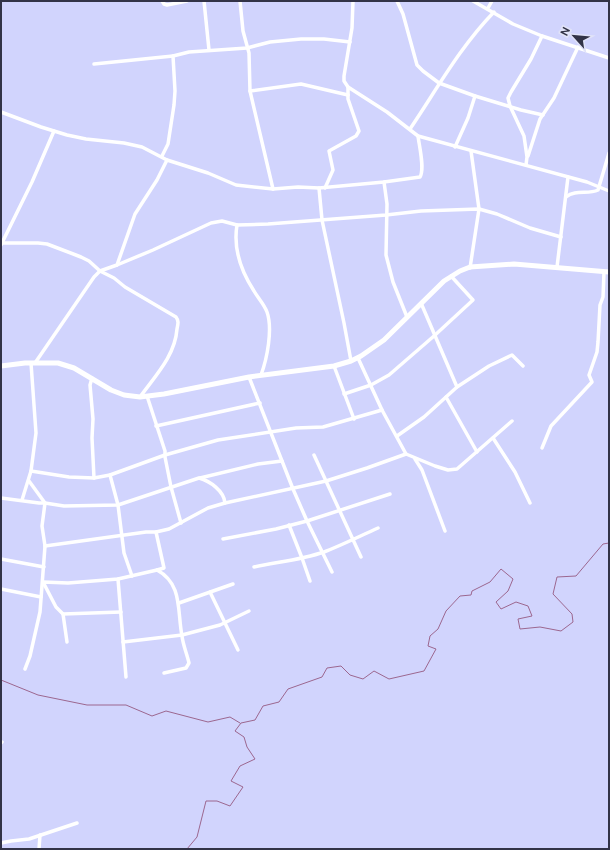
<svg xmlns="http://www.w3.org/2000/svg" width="610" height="850" font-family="'DM Sans',sans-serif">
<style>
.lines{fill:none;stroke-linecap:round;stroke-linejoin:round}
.stream{stroke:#9c678f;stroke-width:1}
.street{stroke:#fff;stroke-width:3.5}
.secondary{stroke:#fff;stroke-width:5}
</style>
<rect width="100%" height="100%" fill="#d1d4fd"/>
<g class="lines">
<g class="stream">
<polyline points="1,680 38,695 87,705 126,705 152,716 166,711 208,722 230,717 240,723"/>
<polyline points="187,849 197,837 206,801 217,801 230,806 243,787 231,781 240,766 255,759 247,747 244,737 235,731 241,723 255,720 263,706 279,702 288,689 322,677 327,668 341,666 350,675 363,679 374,671 389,679 424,671 436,649 428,646 430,636 438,629 446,611 460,596 471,595 472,591 490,582 501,569 513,579 508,591 496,602 501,609 516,602 528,606 532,616 518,619 520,629 540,627 561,631 573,622 572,614 553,594 557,577 576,576 603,544 609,543"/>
</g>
<g class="street">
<polyline points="162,1 164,4 167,5 187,1"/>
<polyline points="204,1 209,50"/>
<polyline points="240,1 243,31 249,53 250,91 273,189"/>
<polyline points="353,1 352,28 344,76 344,81 348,87 387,112 418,136 587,182 609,191"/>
<polyline points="397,1 403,14 417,65 423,71 439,83 475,96 521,110 543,115"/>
<polyline points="473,1 513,24 542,36 609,58"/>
<polyline points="488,8 492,1"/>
<polyline points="94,64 173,56"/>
<polyline points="250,91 301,84 348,95"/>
<path d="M1,112L41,127L67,135L86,139L124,143L142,147L167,160L208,173L236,185L273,189L298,187L319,188L384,182L420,177C425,169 419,145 418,136"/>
<path d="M410,129C437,89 460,47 494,12"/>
<polyline points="455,147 468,118 475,96"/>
<polyline points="162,156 168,144 174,105 175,91 173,56 189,52 247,48 270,42 301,39 324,39 350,42"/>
<polyline points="528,156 540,119 554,98 578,47"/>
<polyline points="526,165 527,157 524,136 510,106 508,98 511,92 531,59 542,36"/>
<polyline points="384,182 387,204 386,255 393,282 407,317"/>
<polyline points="319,188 322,220 344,323 351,361"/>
<polyline points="325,188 333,170 329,151 356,136 359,131 348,99 348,87"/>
<path d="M566,197C576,189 588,195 598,190L609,153"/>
<path d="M237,225C233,249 241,271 254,291C258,298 264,304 267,312C273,329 267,359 261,375"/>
<path d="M1,243H38L47,244L81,257L89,261L100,271L114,278L125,287L176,317C179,321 178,324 177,329C175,356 155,376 140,397"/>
<polyline points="1,245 32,182 54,131"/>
<polyline points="117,265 153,250 211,223 222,221 237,225 268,224 386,215 421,211 479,209 497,214 530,228 561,237"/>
<polyline points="557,267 568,177"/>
<polyline points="470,268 479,209 471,151"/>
<polyline points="421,303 457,387"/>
<polyline points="358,358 382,410 406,454 435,466 448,470 457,469 512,421"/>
<polyline points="35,363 94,277 100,271 117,265 135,214 157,180 167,160"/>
<polyline points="334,366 354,419"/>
<polyline points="249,377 293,489 307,521 332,572"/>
<polyline points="92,378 90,385 93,419 92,438 94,478"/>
<polyline points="344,394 371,385 389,375 434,336 473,300 451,276"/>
<polyline points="147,396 165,451 165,457 171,487 181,523"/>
<polyline points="446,397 477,452"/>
<polyline points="156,426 260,403"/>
<polyline points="397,436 424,417 457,387 489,366 512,355 523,366"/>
<polyline points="493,438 515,472 530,503"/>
<polyline points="542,448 551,426 592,382 589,375 597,352 598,342 600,305 603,297 604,272"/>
<polyline points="314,455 361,557"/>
<polyline points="415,459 422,470 445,531"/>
<polyline points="31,471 69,477 94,478 110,475 165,455 218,440 296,428 323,427 382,410"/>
<polyline points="110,475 118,505 124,553 132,576"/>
<polyline points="200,478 258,464 282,461"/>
<path d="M1,498L39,503H45L64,506L118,505L199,478C210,481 224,491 225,503"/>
<polyline points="22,500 31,471 36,433 31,363"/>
<polyline points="289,525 302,558 310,581"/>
<path d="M156,532L164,568L157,570C183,584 177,611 182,636C183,645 187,654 189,663L186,668L164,673"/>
<polyline points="223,539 276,529 307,521 390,494"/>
<polyline points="45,546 146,532 156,532 169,529 208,508 225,503 326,481 367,468 406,454"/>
<polyline points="1,559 44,567"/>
<path d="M254,567C277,562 301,560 324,552C342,545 360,536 378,528"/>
<polyline points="118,579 126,677"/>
<polyline points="1,589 41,597"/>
<polyline points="210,592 238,650"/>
<polyline points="179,603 233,584"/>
<polyline points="63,614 121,612"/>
<polyline points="67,642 63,614 56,607 43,582 68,583 118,579 157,570"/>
<polyline points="123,642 182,635 220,625 249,611"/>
<polyline points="25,669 30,656 40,612 45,546 42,526 45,503 29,481"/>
<polyline points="1,743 2,742"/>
<polyline points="1,843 11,841 29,839 77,823"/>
<polyline points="39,849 40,835"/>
</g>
<polyline class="secondary" points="1,366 25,363 58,363 74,368 111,390 124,395 140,397 164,394 249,377 334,366 351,361 361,356 384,340 444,281 460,271 470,267 514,264 609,272"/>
</g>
<rect width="610" height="850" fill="none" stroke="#323347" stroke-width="4"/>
<g transform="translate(574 36) rotate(297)" stroke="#e1e3f8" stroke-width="3" paint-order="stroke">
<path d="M0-3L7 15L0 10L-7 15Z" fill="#323347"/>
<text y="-6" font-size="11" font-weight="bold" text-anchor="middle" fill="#323347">N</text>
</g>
</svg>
